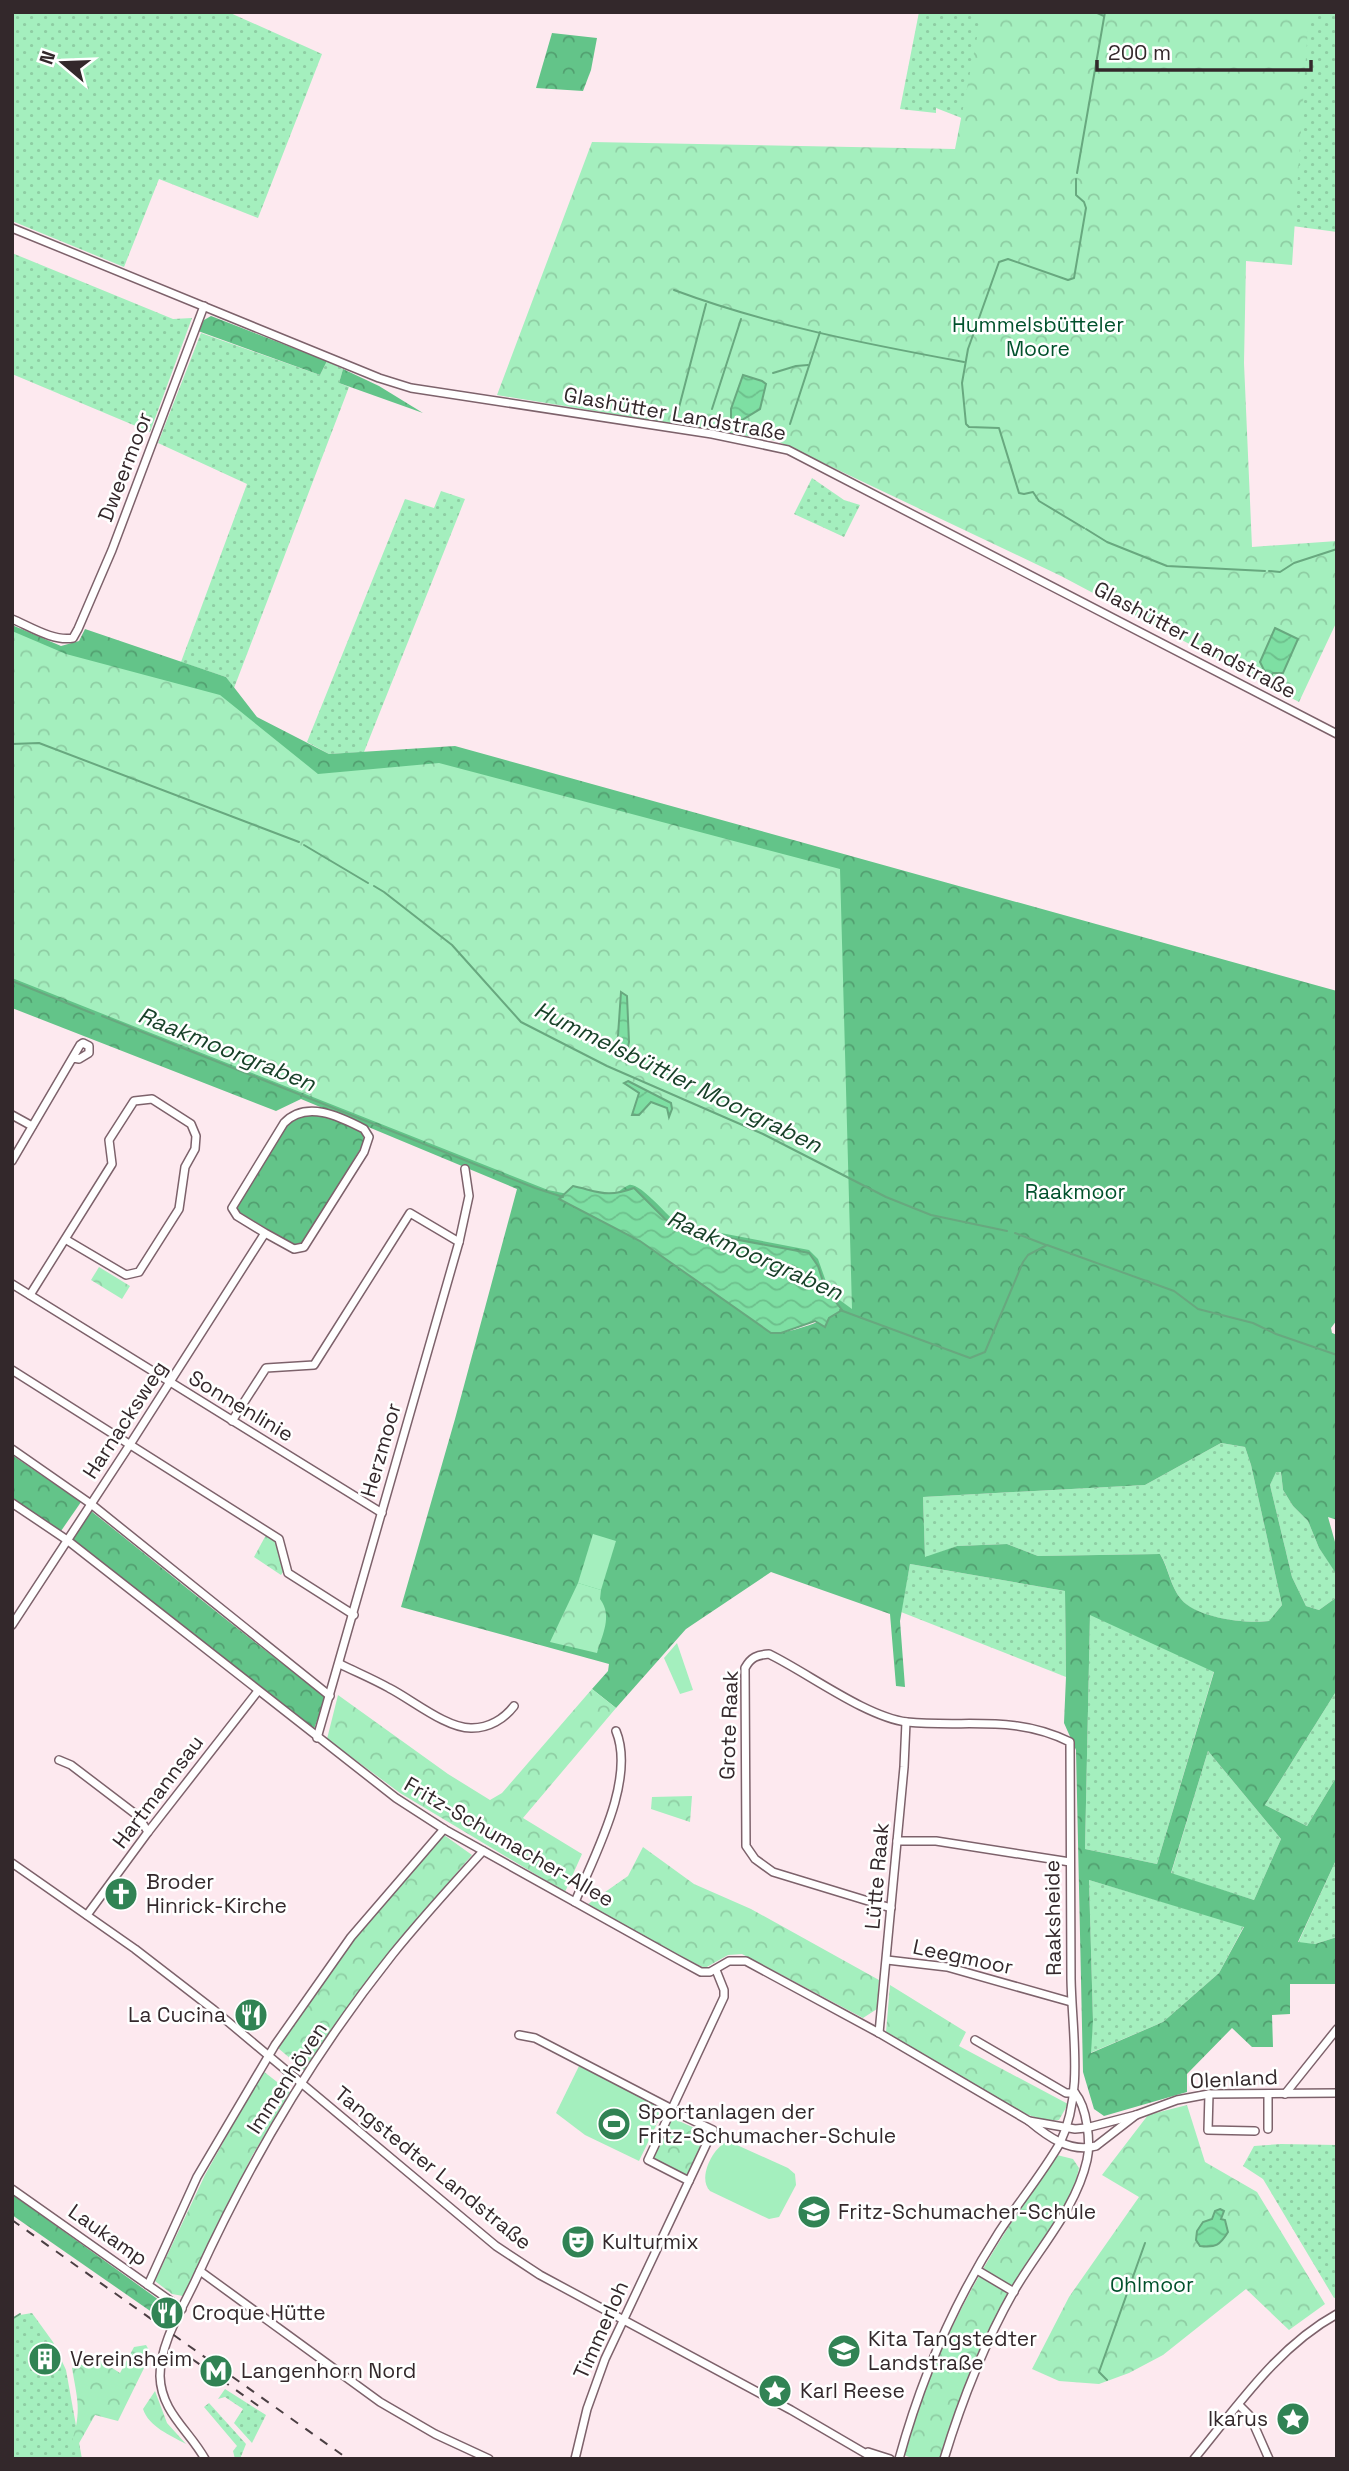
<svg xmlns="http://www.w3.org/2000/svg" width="1349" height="2471" font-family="'Space Grotesk',sans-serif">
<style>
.grass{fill:url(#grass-dots)}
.forest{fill:url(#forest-crowns);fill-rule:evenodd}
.park{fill:url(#park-crowns)}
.pitch{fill:#a4efbe}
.water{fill:url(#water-waves);stroke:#68a87f;stroke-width:2}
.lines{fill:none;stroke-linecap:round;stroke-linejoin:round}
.stream{stroke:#68a87f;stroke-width:2}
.minor-casing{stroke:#7d626b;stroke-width:10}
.minor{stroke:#fff;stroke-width:7}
.rail{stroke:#4b3f43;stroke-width:2;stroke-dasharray:9 9;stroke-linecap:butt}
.labels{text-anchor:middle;stroke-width:5;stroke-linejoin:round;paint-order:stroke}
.park-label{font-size:21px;fill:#01512c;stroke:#fff}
.street-label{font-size:21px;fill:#33282b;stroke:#fff}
.poi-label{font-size:21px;fill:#33282b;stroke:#fff;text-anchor:start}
.water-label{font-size:23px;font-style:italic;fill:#184129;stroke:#fff}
</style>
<defs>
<pattern id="grass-dots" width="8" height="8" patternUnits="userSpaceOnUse" patternTransform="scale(1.75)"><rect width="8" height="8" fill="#a4efbe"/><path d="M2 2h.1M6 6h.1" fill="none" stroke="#8ecda3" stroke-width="1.8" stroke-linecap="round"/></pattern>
<pattern id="forest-crowns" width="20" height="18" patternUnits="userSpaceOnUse" patternTransform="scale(1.75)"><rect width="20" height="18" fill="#63c489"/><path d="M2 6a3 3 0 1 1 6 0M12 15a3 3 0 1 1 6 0" fill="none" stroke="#529f70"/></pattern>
<pattern id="park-crowns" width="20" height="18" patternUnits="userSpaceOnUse" patternTransform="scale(1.75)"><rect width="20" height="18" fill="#a4efbe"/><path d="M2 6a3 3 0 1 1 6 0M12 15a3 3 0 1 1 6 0" fill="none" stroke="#8ecda3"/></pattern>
<pattern id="water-waves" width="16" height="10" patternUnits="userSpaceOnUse" patternTransform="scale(1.75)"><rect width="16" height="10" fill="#7edfa3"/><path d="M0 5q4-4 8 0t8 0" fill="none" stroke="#6dbf8c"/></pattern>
</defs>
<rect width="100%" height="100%" fill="#fde9ef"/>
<g class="grass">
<polygon points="12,12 228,12 322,54 258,218 159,179 124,267 12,221"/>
<polygon points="919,12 1337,12 1337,232 1225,217 1203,212 936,108 936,113 900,109"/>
<polygon points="12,253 173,319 192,318 150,432 12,374"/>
<polygon points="201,333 320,375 327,361 343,369 339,383 349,387 234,688 226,677 181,662 247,484 158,443"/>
<polygon points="812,478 844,500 860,505 844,537 794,514"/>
<polygon points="441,491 465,499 364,752 329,754 307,742 405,499 434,508"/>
<path d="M1221,1443L1245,1447L1251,1465L1282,1605L1269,1621C1246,1624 1195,1618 1181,1599C1170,1586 1169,1568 1160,1554L1038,1556L1007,1544L957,1546L925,1558L923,1497L1145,1485Z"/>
<polygon points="1276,1471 1281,1472 1283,1490 1293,1506 1308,1521 1319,1548 1335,1571 1337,1597 1319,1610 1306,1606 1292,1577 1270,1485"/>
<polygon points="910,1564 1065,1591 1066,1677 901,1612"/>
<polygon points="1090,1614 1214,1671 1157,1864 1085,1849"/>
<polygon points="1337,1690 1337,1776 1307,1826 1265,1805"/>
<polygon points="1208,1751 1281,1839 1254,1900 1171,1874"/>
<polygon points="1337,1858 1337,1937 1315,1944 1298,1943"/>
<polygon points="1089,1880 1244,1926 1219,1973 1163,2022 1090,2053 1093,2021"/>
<polygon points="1281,2144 1337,2145 1337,2297 1334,2298 1263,2179 1243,2166 1254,2146"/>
<polygon points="32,2313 53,2342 66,2370 82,2459 12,2459 12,2320 20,2315"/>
<polygon points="225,2389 266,2415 252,2443 234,2423 243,2409 225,2397 218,2399"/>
<polygon points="209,2403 246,2444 240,2459 235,2459 233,2451 237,2446 204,2407"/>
</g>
<g class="forest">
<polygon points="552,33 597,38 591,70 583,91 536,88"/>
<polygon points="211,316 327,361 320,375 198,331 204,320"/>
<polygon points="343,369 379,386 423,413 339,383"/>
<path d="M12,625L61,646L79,641L85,629L226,677L257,717L329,754L455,746L1337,991V1320L1331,1328L1332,1333L1337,1335V1520L1328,1517L1337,1549V1575L1319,1548L1308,1521L1293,1506L1283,1490L1281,1472H1276L1270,1485L1292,1577L1306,1606L1319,1610L1337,1597V1690L1265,1805L1307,1826L1337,1776V1858L1298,1942L1315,1944L1337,1937V1984H1290V2014L1272,2015L1273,2047H1252L1232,2028L1187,2074V2092L1104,2116L1094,2109L1083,2072L1076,1750L1064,1723L1066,1677L1065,1591L910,1564L900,1621L905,1687L896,1686L890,1614L771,1572L686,1629L616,1708L592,1689L608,1671L609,1664L401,1607L455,1419L517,1189L301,1099L276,1111L12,1008ZM634,1188L665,1220L680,1229L809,1253L818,1266L825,1288L842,1310C826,1320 790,1334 771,1333L640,1241L612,1225L604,1195L621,1193ZM1221,1443L1245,1447L1251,1465L1282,1605L1269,1621C1246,1624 1196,1618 1181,1599C1170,1586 1169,1569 1160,1554L1038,1556L1007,1544L957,1546L925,1557L923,1497L1145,1485ZM1090,1615L1214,1672L1157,1864L1085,1849ZM1208,1751L1281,1839L1254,1900L1171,1873ZM1089,1880L1244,1927L1219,1973L1163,2022L1091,2053L1093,2021Z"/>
<polygon points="319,1114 361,1131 365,1141 304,1242 297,1247 239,1212 237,1205 285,1126 296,1117"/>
<polygon points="12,1455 81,1502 61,1531 12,1498"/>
<path d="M91,1511C169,1573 245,1637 326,1696L314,1729L221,1660L70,1540Z"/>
<polygon points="12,2194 159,2300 156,2315 12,2215"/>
</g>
<g class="park">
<polygon points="982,12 1309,12 1292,265 1246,261 1244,363 1252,547 1337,541 1337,621 1299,702 1061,576 777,441 497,395 592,142 955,149"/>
<path d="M12,631L66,654L220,695L318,774L439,763L840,869L852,1309L830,1293L818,1259L809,1250L679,1225C669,1218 640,1182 629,1185C621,1188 613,1197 607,1202L548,1190L12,978Z"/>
<polygon points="99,1267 130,1286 122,1299 91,1280"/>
<polygon points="266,1535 276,1541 283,1572 281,1575 254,1557"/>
<path d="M578,1583L601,1590L600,1599C613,1616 602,1635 597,1653L550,1642Z"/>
<polygon points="592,1689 616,1708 523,1818 582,1854 565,1892 400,1793 327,1739 338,1695 448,1774 490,1800 502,1793"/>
<polygon points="692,1796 690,1822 651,1809 652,1797"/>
<path d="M444,1835L472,1855C412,1924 354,1994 305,2071L278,2048L300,2014L374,1912Z"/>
<polygon points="643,1847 694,1884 751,1909 879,1980 877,2009 863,2018 742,1954 728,1955 705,1968 671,1953 588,1904 628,1876"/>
<polygon points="890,1985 966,2032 959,2046 1068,2104 1059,2120 1047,2121 1022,2113 886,2032"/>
<polygon points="263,2071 290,2092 252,2156 183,2296 172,2294 155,2281 205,2175"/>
<polygon points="1187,2105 1205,2162 1257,2192 1325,2304 1289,2330 1246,2289 1163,2355 1129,2373 1099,2384 1059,2381 1032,2369 1069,2297 1139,2197 1102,2175 1148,2115"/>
<polygon points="670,2117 708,2134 688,2176 651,2158"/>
<path d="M1057,2155L1073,2159L1079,2168L1073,2193L1015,2283L973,2368L940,2459H914L904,2455C937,2338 988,2253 1057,2155Z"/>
<path d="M146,2345L150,2352L147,2362L118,2421L95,2415L78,2445L72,2441C82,2411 77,2398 72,2368L98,2359L120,2373L134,2347Z"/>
<path d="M155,2391L167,2423L186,2444C170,2435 149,2427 143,2409Z"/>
</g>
<g class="pitch">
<polygon points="593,1534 616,1541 601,1590 578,1583"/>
<polygon points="677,1643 693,1690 680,1694 664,1658"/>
<polygon points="579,2066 664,2109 639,2161 585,2135 556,2113"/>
<path d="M728,2141L788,2168L795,2174L796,2185L779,2217L769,2219L710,2191C697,2178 713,2147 728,2141Z"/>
</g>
<g class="water">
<polygon points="743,375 762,381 766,384 760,409 742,420 731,422 731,409"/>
<polygon points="1275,628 1298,639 1283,673 1273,673 1265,685 1262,684 1265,672 1260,662"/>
<polygon points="621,992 627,996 629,1042 627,1052 623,1054 617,1050"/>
<polygon points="628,1081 671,1103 672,1109 669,1117 667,1108 651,1102 639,1115 632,1115 639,1093 624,1083"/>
<path d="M573,1186C600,1192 607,1198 634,1188L665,1219L680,1229L809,1253L818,1266L825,1288L842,1310L829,1318L825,1327L815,1321L781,1333H771L640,1241L559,1199Z"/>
<path d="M1220,2209L1224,2211L1221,2219L1225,2220L1228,2232C1220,2245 1216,2248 1200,2246L1196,2240L1197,2231L1203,2222L1212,2219L1215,2211Z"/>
</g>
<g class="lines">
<g class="stream">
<polyline points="1095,12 1104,16"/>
<polyline points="1077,173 1105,12"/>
<polyline points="1076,179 1076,195 1084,202 1086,208 1074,278 1068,280 1008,259 999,262 968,349 962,383 966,424 969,427 999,428 1019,493 1024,494 1033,492 1039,501 1084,528"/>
<path d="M674,290C768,325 866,344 964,362"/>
<polyline points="773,373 796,366 808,365"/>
<polyline points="712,409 741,319"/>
<polyline points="677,415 706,304"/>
<polyline points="790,424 820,332"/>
<polyline points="1086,529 1107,542 1167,566 1265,571"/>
<polyline points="1269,571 1280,572 1294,563 1337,549"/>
<polyline points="12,744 39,743 299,842"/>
<polyline points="304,845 368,883"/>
<polyline points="374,886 384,892 452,945 521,1022 607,1066 763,1134 886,1197 931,1215 1007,1231"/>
<polyline points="12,981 94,1014"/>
<polyline points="102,1016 535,1188 563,1197"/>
<polyline points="1015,1233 1046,1245"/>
<polyline points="840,1310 970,1358 985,1352 1023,1262 1028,1255 1047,1245 1174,1291 1198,1309 1253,1323 1276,1334 1337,1355"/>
<polyline points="12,2319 20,2314"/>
<polyline points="1107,2380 1099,2372 1145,2243"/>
</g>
<defs>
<g id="minor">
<polyline points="12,228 379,378 411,388 712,434 788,450 1337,734"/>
<path d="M12,619C29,626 54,642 73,638L78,629L112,550L204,306"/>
<polyline points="12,1115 32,1126"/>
<polyline points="12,1161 80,1045 83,1043 89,1046 89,1053 79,1059 73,1058"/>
<polyline points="12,1284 382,1513"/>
<polyline points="30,1295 112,1164 109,1140 134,1101 152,1099 191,1124 196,1136 195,1149 185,1167 179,1209 139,1272 126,1275 65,1239"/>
<polyline points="12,1370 279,1539 288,1573 354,1615"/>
<polyline points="232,1421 266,1368 314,1365 410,1213 459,1242"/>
<polyline points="12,1449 91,1504 330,1696"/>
<path d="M12,1503L67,1540L396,1798L444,1829L677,1959L701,1972H710L729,1961H746L879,2033L1029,2121C1048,2137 1070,2153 1096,2146L1136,2115"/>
<path d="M12,1625L129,1446L265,1233L294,1249L304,1247L364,1152L369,1137L364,1129C339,1116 306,1100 284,1123L232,1208L237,1216L265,1233"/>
<path d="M340,1664C356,1672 373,1679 389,1688C411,1699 447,1729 472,1728C489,1728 504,1719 514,1706"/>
<polyline points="317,1738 459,1242 469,1196 465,1169"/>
<polyline points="59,1760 71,1765 138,1816 148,1832"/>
<polyline points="897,1841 936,1841 1070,1862"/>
<polyline points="12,1863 135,1949 214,2010 496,2246 540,2275 791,2410 875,2459"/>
<path d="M575,1902C594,1856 636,1780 616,1731"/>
<path d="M891,1908L773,1872L755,1859L746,1846L745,1668C751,1657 757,1655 769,1654C808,1673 866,1717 907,1722C966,1728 1013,1714 1070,1742C1070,1821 1070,1900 1071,1979C1072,2033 1084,2093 1060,2143C1042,2174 1019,2202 999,2232C954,2302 921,2379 899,2459"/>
<polyline points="87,1915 148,1832 258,1691"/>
<polyline points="887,1960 947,1967 1071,2002"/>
<polyline points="879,2033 904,1767 906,1722"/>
<polyline points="519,2035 535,2038 672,2109"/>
<polyline points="975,2040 1066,2093 1075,2093"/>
<polyline points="1209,2094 1208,2130 1255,2131"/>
<polyline points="1268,2094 1268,2129"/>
<polyline points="1285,2094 1337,2029"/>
<polyline points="671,2110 713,2130 689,2181"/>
<polyline points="1029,2121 1075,2129 1086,2128 1136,2115 1177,2100 1209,2094 1337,2093"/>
<polyline points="12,2189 182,2309"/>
<polyline points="977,2270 1014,2292"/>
<polyline points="200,2271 380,2402 435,2434 489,2459"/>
<polyline points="148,2285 197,2177 275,2045 351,1937 444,1829"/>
<polyline points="1239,2405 1250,2416 1269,2459"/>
<polyline points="868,2452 890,2459"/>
<path d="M205,2459C189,2430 161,2412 160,2376C160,2342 183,2308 197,2277C249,2163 314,2053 392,1955C421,1919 452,1885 483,1851"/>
<polyline points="575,2459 587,2409 605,2359 689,2181 648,2160 724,1997 724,1990 716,1970"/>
<path d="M944,2459C962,2400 984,2344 1014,2291C1039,2248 1076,2209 1087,2160C1091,2142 1087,2107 1075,2093"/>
<path d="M1194,2459C1237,2407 1277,2347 1337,2314"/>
</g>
</defs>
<use href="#minor" class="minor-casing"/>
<use href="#minor" class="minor"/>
<g class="rail">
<polyline points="12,2220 348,2459"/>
<polyline points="192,2359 260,2407"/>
</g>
</g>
<defs>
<symbol id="church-disc" viewBox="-11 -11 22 22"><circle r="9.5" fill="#318354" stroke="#fff"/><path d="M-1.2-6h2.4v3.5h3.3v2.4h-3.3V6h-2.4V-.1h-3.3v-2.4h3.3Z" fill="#fff"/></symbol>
<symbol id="restaurant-disc" viewBox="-11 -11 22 22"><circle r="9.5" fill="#318354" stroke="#fff"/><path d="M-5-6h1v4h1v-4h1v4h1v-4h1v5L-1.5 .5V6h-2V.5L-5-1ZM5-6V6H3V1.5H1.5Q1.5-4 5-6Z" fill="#fff"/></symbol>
<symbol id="stadium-disc" viewBox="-11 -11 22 22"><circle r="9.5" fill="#318354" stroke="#fff"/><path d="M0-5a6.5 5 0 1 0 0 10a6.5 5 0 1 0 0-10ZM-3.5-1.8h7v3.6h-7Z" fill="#fff"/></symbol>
<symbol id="school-disc" viewBox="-11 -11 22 22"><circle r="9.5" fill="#318354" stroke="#fff"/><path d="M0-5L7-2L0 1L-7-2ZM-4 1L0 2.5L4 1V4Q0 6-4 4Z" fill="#fff"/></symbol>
<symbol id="theatre-disc" viewBox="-11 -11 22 22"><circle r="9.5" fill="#318354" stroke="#fff"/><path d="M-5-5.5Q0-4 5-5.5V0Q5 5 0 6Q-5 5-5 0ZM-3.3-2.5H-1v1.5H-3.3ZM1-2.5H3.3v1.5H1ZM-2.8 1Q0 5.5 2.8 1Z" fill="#fff"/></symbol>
<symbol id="building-disc" viewBox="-11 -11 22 22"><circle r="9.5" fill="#318354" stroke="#fff"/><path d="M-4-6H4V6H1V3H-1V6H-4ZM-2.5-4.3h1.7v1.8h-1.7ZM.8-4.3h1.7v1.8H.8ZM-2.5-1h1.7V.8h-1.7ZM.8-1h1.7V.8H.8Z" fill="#fff"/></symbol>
<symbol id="metro-disc" viewBox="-11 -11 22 22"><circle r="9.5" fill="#318354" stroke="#fff"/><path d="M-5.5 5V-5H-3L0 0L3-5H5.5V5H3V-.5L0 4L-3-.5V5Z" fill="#fff"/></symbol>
<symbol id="sight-disc" viewBox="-11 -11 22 22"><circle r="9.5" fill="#318354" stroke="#fff"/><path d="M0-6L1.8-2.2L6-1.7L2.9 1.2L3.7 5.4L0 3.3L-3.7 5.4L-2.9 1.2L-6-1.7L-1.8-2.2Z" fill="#fff"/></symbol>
</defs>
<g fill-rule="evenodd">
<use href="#church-disc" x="102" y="1875" width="38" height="38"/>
<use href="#restaurant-disc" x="232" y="1996" width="38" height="38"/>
<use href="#stadium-disc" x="595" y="2105" width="38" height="38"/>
<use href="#school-disc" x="795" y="2193" width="38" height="38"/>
<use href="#theatre-disc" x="559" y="2223" width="38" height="38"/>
<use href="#restaurant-disc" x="148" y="2294" width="38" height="38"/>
<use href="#school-disc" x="825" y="2332" width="38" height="38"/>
<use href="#building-disc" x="26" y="2340" width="38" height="38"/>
<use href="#metro-disc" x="197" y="2352" width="38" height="38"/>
<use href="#sight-disc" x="756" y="2372" width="38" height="38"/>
<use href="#sight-disc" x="1274" y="2400" width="38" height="38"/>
</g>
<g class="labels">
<g class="park-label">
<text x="1038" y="332">Hummelsbütteler<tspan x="1038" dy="24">Moore</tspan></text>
<text x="1075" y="1199">Raakmoor</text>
<text x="1152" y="2292">Ohlmoor</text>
</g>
<g class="street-label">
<text transform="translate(675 414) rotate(10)" y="7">Glashütter Landstraße</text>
<text transform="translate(125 467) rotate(-69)" y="7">Dweermoor</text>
<text transform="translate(1195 640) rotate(28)" y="7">Glashütter Landstraße</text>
<text transform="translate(241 1406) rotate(31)" y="7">Sonnenlinie</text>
<text transform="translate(125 1420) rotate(-57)" y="7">Harnacksweg</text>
<text transform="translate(381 1450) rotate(-74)" y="7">Herzmoor</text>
<text transform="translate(729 1725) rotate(-88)" y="7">Grote Raak</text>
<text transform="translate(158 1792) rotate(-53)" y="7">Hartmannsau</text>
<text transform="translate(509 1842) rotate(30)" y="7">Fritz-Schumacher-Allee</text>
<text transform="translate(877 1876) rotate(-85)" y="7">Lütte Raak</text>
<text transform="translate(1053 1918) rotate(-91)" y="7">Raaksheide</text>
<text transform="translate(963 1957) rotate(12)" y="7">Leegmoor</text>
<text transform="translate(287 2078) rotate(-57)" y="7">Immenhöven</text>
<text transform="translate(1234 2079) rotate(-3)" y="7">Olenland</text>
<text transform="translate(433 2168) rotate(39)" y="7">Tangstedter Landstraße</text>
<text transform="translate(108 2235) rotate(35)" y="7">Laukamp</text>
<text transform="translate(601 2330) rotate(-66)" y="7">Timmerloh</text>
</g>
<g class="poi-label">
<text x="146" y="1889">Broder<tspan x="146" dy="24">Hinrick-Kirche</tspan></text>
<text x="226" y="2022" text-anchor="end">La Cucina</text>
<text x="638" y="2119">Sportanlagen der<tspan x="638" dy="24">Fritz-Schumacher-Schule</tspan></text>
<text x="838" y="2219">Fritz-Schumacher-Schule</text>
<text x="602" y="2249">Kulturmix</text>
<text x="192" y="2320">Croque Hütte</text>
<text x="868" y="2346">Kita Tangstedter<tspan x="868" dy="24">Landstraße</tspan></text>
<text x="70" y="2366">Vereinsheim</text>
<text x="241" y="2378">Langenhorn Nord</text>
<text x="800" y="2398">Karl Reese</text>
<text x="1268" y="2426" text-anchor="end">Ikarus</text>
</g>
<g class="water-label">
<text transform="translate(227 1049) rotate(22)" y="8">Raakmoorgraben</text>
<text transform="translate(678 1077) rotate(26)" y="8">Hummelsbüttler Moorgraben</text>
<text transform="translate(755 1255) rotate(24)" y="8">Raakmoorgraben</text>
</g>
</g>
<rect width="1349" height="2471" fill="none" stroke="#33282b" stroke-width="28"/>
<g transform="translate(63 63) rotate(289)" stroke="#ffffff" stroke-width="5" paint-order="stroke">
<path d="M0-5L12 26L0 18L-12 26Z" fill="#33282b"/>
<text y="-10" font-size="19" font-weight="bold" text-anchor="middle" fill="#33282b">N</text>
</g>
<path d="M1097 60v10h214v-10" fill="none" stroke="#33282b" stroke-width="3.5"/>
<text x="1108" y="60" font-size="21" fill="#33282b" stroke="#ffffff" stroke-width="5" paint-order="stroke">200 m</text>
</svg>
